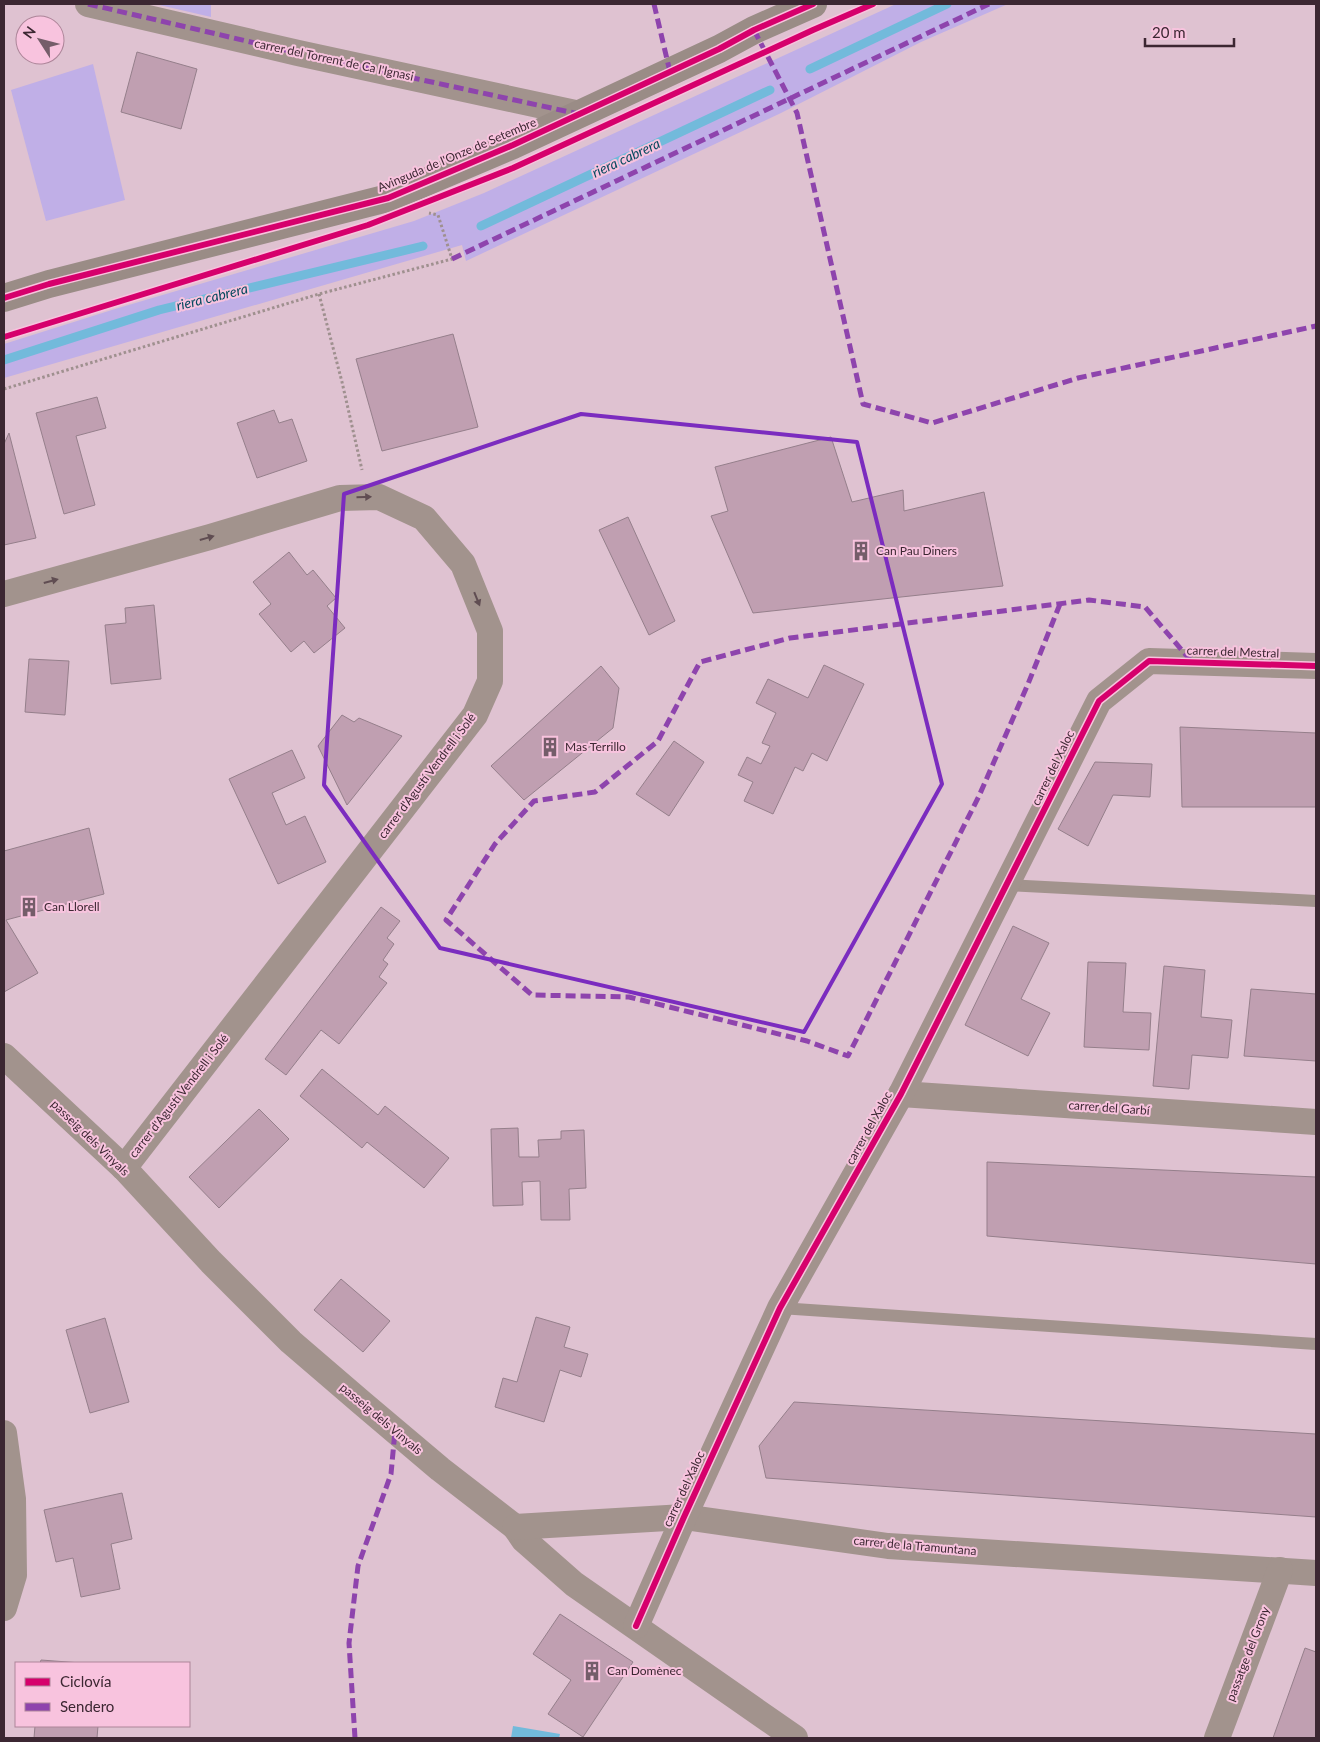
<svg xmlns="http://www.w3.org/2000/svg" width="1320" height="1742" font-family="Lato,sans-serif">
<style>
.green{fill:#c0afe7}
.water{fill:#72badb}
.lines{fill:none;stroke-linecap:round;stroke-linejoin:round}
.stream{stroke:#72badb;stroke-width:9}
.building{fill:#c09fb1;stroke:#957f8b}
.path{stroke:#9f908f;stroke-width:3;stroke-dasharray:2.5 2.5;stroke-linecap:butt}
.lane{stroke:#a2938d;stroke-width:12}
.street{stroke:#a2938d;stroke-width:26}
.secondary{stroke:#9a8c86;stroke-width:28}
.quiet{stroke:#8e44ad;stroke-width:5;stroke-dasharray:10 5;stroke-linecap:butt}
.cycleway-casing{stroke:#f8c3de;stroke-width:9}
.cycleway{stroke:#d6006c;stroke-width:6}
.oneway{fill:#604d52}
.marked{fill:none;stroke:#7b2cbf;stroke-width:4;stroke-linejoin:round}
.labels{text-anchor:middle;stroke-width:4;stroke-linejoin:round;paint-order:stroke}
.street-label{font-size:12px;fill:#3c2732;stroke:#f8c3de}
.poi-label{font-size:12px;fill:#3c2732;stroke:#f8c3de;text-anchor:start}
.water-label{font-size:14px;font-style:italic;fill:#05495e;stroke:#f8c3de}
</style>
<rect width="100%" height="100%" fill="#dfc2d1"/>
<g class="green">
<polygon points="155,4 211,4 211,17"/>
<polygon points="896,4 1008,4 921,42 781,113 466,261 462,245 4,378 4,344 115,309 414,221 484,193"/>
<polygon points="93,64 125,200 46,221 11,90"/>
</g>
<polygon class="water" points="513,1726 560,1734 559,1738 511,1738"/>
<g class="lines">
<g class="stream">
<polyline points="810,69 947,4"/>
<polyline points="481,226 770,90"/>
<polyline points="4,360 159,310 423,246"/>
</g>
</g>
<g class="building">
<polygon points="137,52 197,69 181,129 121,112"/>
<polygon points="453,334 478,427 382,451 356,359"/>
<polygon points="97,397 106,428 76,436 95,505 64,514 36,413"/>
<polygon points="274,410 279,423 292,419 307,461 257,478 237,423"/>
<polygon points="9,433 36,538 4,545 4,444"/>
<polygon points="831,437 852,502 903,490 904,511 984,492 1003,586 753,613 711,516 728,511 715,467"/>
<polygon points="628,517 675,621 649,635 599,530"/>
<polygon points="289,552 307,575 313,570 336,598 327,606 345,628 314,653 304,641 291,652 259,614 271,604 253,582"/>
<polygon points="154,605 161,679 111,684 105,625 126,623 125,608"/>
<polygon points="29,659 69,661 65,715 25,712"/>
<polygon points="824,665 864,684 827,761 812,753 803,771 795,767 773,814 744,801 753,782 738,775 747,757 761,764 770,746 762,743 776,713 756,703 768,679 808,698"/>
<polygon points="601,666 619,688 613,728 524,800 491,766"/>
<polygon points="342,715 354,722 359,718 402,736 347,805 318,746"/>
<polygon points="1180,727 1316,733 1316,807 1182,807"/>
<polygon points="674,741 704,762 669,816 636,794"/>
<polygon points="292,750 305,778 272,793 286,825 305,816 326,862 278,884 229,779"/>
<polygon points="1095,762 1152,764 1150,797 1113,795 1088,846 1058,829"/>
<polygon points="89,828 104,894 6,920 38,973 4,992 4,851"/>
<polygon points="381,907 400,921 387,938 394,944 383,960 388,964 379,977 387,983 339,1044 321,1030 286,1075 265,1059"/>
<polygon points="1013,926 1049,943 1021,999 1050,1013 1028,1056 965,1025"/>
<polygon points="1088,962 1126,963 1123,1012 1151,1013 1149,1050 1084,1047"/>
<polygon points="1164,966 1205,970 1201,1017 1232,1020 1228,1058 1192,1055 1189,1089 1153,1086"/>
<polygon points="1251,989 1316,994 1316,1061 1244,1056"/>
<polygon points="322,1069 378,1115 385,1106 449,1158 424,1188 367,1142 362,1148 300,1096"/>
<polygon points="259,1109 289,1139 219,1208 189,1177"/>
<polygon points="518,1128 519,1157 539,1157 538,1140 561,1139 561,1131 584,1130 586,1188 569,1189 570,1220 541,1220 540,1181 522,1182 523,1205 493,1206 491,1129"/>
<polygon points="987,1162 1316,1177 1316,1264 987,1236"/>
<polygon points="341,1279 390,1321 363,1352 314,1310"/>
<polygon points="536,1317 570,1327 564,1347 588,1354 581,1377 560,1370 544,1422 495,1407 503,1378 517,1382"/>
<polygon points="105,1318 129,1402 90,1413 66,1330"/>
<polygon points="794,1402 1316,1434 1316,1517 766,1478 759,1446"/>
<polygon points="122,1493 132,1539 111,1544 120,1589 81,1597 73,1558 56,1562 44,1510"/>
<polygon points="560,1614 633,1662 583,1737 548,1714 571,1680 533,1654"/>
<polygon points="1305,1648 1316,1652 1316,1738 1273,1738"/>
<polygon points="41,1660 81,1663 40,1663"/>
<polygon points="35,1726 98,1726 97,1738 34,1738"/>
</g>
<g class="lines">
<g class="path">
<polyline points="319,294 342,382 362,470"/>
<polyline points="4,389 319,294 452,259 438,215 429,213"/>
</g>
<g class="lane">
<polyline points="1008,885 1316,901"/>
<polyline points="780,1308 1316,1344"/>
</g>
<g class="street">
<polyline points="88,4 298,53 580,114"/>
<polyline points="4,594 210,537 340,498 379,497 424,518 463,564 490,631 490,681 475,715 124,1168"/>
<polyline points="4,1056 124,1168 211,1262 291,1342 362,1403 440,1469 515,1527 524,1540 574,1584 795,1738"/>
<polyline points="901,1094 1316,1122"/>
<polyline points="4,1433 13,1499 14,1575 4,1608"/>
<polyline points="515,1527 684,1517 888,1546 1316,1573"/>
<polyline points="636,1626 684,1517 780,1308 901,1094 1099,701 1149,661 1316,666"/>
<polyline points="1217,1738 1280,1570"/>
</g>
<polyline class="secondary" points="4,298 49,284 388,198 513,145 719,49 754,30 813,4"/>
<g class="quiet">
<polyline points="88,4 298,53 579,114"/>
<polyline points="654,4 670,72"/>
<polyline points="754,30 797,113 863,404 932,423 1078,378 1316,326"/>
<polyline points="452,259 989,4"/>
<polyline points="1060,604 1028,684 979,796 848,1056 807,1041 629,997 532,995 446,920 495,844 534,801 595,792 658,741 700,662 790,638 1089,600 1145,607 1192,662"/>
<polyline points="355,1738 349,1643 358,1566 391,1474 395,1431"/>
</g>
<defs>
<g id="cycleway">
<polyline points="4,298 49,284 388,198 513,145 719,49 754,30 813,4"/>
<polyline points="4,337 368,225 513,168 813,30 873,4"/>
<polyline points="636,1626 684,1517 780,1308 901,1094 1099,701 1149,661 1316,666"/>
</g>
</defs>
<use href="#cycleway" class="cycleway-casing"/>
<use href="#cycleway" class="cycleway"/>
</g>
<defs><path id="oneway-solid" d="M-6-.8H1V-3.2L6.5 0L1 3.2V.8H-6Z" transform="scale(1.25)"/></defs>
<g class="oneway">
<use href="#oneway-solid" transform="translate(364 497) rotate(-2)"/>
<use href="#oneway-solid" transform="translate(207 538) rotate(-16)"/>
<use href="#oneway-solid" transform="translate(51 581) rotate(-15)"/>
<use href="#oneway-solid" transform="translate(477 599) rotate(68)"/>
</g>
<path class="marked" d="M581,414L857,442L942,784L804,1032L440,948L324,785L344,494Z"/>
<defs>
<symbol id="building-bare" viewBox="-9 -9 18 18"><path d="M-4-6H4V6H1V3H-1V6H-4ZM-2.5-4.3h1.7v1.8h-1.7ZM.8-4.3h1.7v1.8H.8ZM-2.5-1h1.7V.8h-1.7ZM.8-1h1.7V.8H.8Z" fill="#755d6a" stroke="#f8c3de" stroke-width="2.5" paint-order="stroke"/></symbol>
</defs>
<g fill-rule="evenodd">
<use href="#building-bare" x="847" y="537" width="28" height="28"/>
<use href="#building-bare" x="536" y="733" width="28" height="28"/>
<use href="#building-bare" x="15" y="893" width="28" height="28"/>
<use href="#building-bare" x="578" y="1657" width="28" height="28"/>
</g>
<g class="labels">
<g class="street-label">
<text transform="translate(334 60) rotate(12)" y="4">carrer del Torrent de Ca l'Ignasi</text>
<text transform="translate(457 155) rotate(-23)" y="4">Avinguda de l'Onze de Setembre</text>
<text transform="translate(1233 652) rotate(2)" y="4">carrer del Mestral</text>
<text transform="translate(1053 768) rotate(-64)" y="4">carrer del Xaloc</text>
<text transform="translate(427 776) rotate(-53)" y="4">carrer d'Agustí Vendrell i Solé</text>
<text transform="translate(179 1096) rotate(-52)" y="4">carrer d'Agustí Vendrell i Solé</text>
<text transform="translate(1109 1108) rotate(4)" y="4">carrer del Garbí</text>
<text transform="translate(869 1128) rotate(-61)" y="4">carrer del Xaloc</text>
<text transform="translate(90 1138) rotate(44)" y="4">passeig dels Vinyals</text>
<text transform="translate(381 1419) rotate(40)" y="4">passeig dels Vinyals</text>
<text transform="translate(684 1489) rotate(-65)" y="4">carrer del Xaloc</text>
<text transform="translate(915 1546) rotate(5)" y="4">carrer de la Tramuntana</text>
<text transform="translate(1248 1654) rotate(-69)" y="4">passatge del Grony</text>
</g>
<g class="poi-label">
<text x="876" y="555">Can Pau Diners</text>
<text x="565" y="751">Mas Terrillo</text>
<text x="44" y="911">Can Llorell</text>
<text x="607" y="1675">Can Domènec</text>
</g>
<g class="water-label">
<text transform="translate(626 158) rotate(-25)" y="5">riera cabrera</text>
<text transform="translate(212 297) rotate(-14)" y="5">riera cabrera</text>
</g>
</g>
<rect width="1320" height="1742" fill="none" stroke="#3c2732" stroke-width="10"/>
<rect x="15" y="1662" width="175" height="65" fill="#f8c3de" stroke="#ad8599"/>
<rect x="25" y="1678" width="25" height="8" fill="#d6006c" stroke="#ad8599"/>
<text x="60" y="1687" font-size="15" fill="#3c2732">Ciclovía</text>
<rect x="25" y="1703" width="25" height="8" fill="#8e44ad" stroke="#ad8599"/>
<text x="60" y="1712" font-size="15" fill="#3c2732">Sendero</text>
<g transform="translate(40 40) rotate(306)"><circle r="24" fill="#f8c3de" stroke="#ad8599"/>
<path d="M0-4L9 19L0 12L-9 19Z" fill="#755d6a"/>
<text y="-8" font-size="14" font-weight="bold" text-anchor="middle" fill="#3c2732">N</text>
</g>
<path d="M1145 38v8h89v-8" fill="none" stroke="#3c2732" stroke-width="2.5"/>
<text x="1152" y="38" font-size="15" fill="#3c2732" stroke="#f8c3de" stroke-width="4" paint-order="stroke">20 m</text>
</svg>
